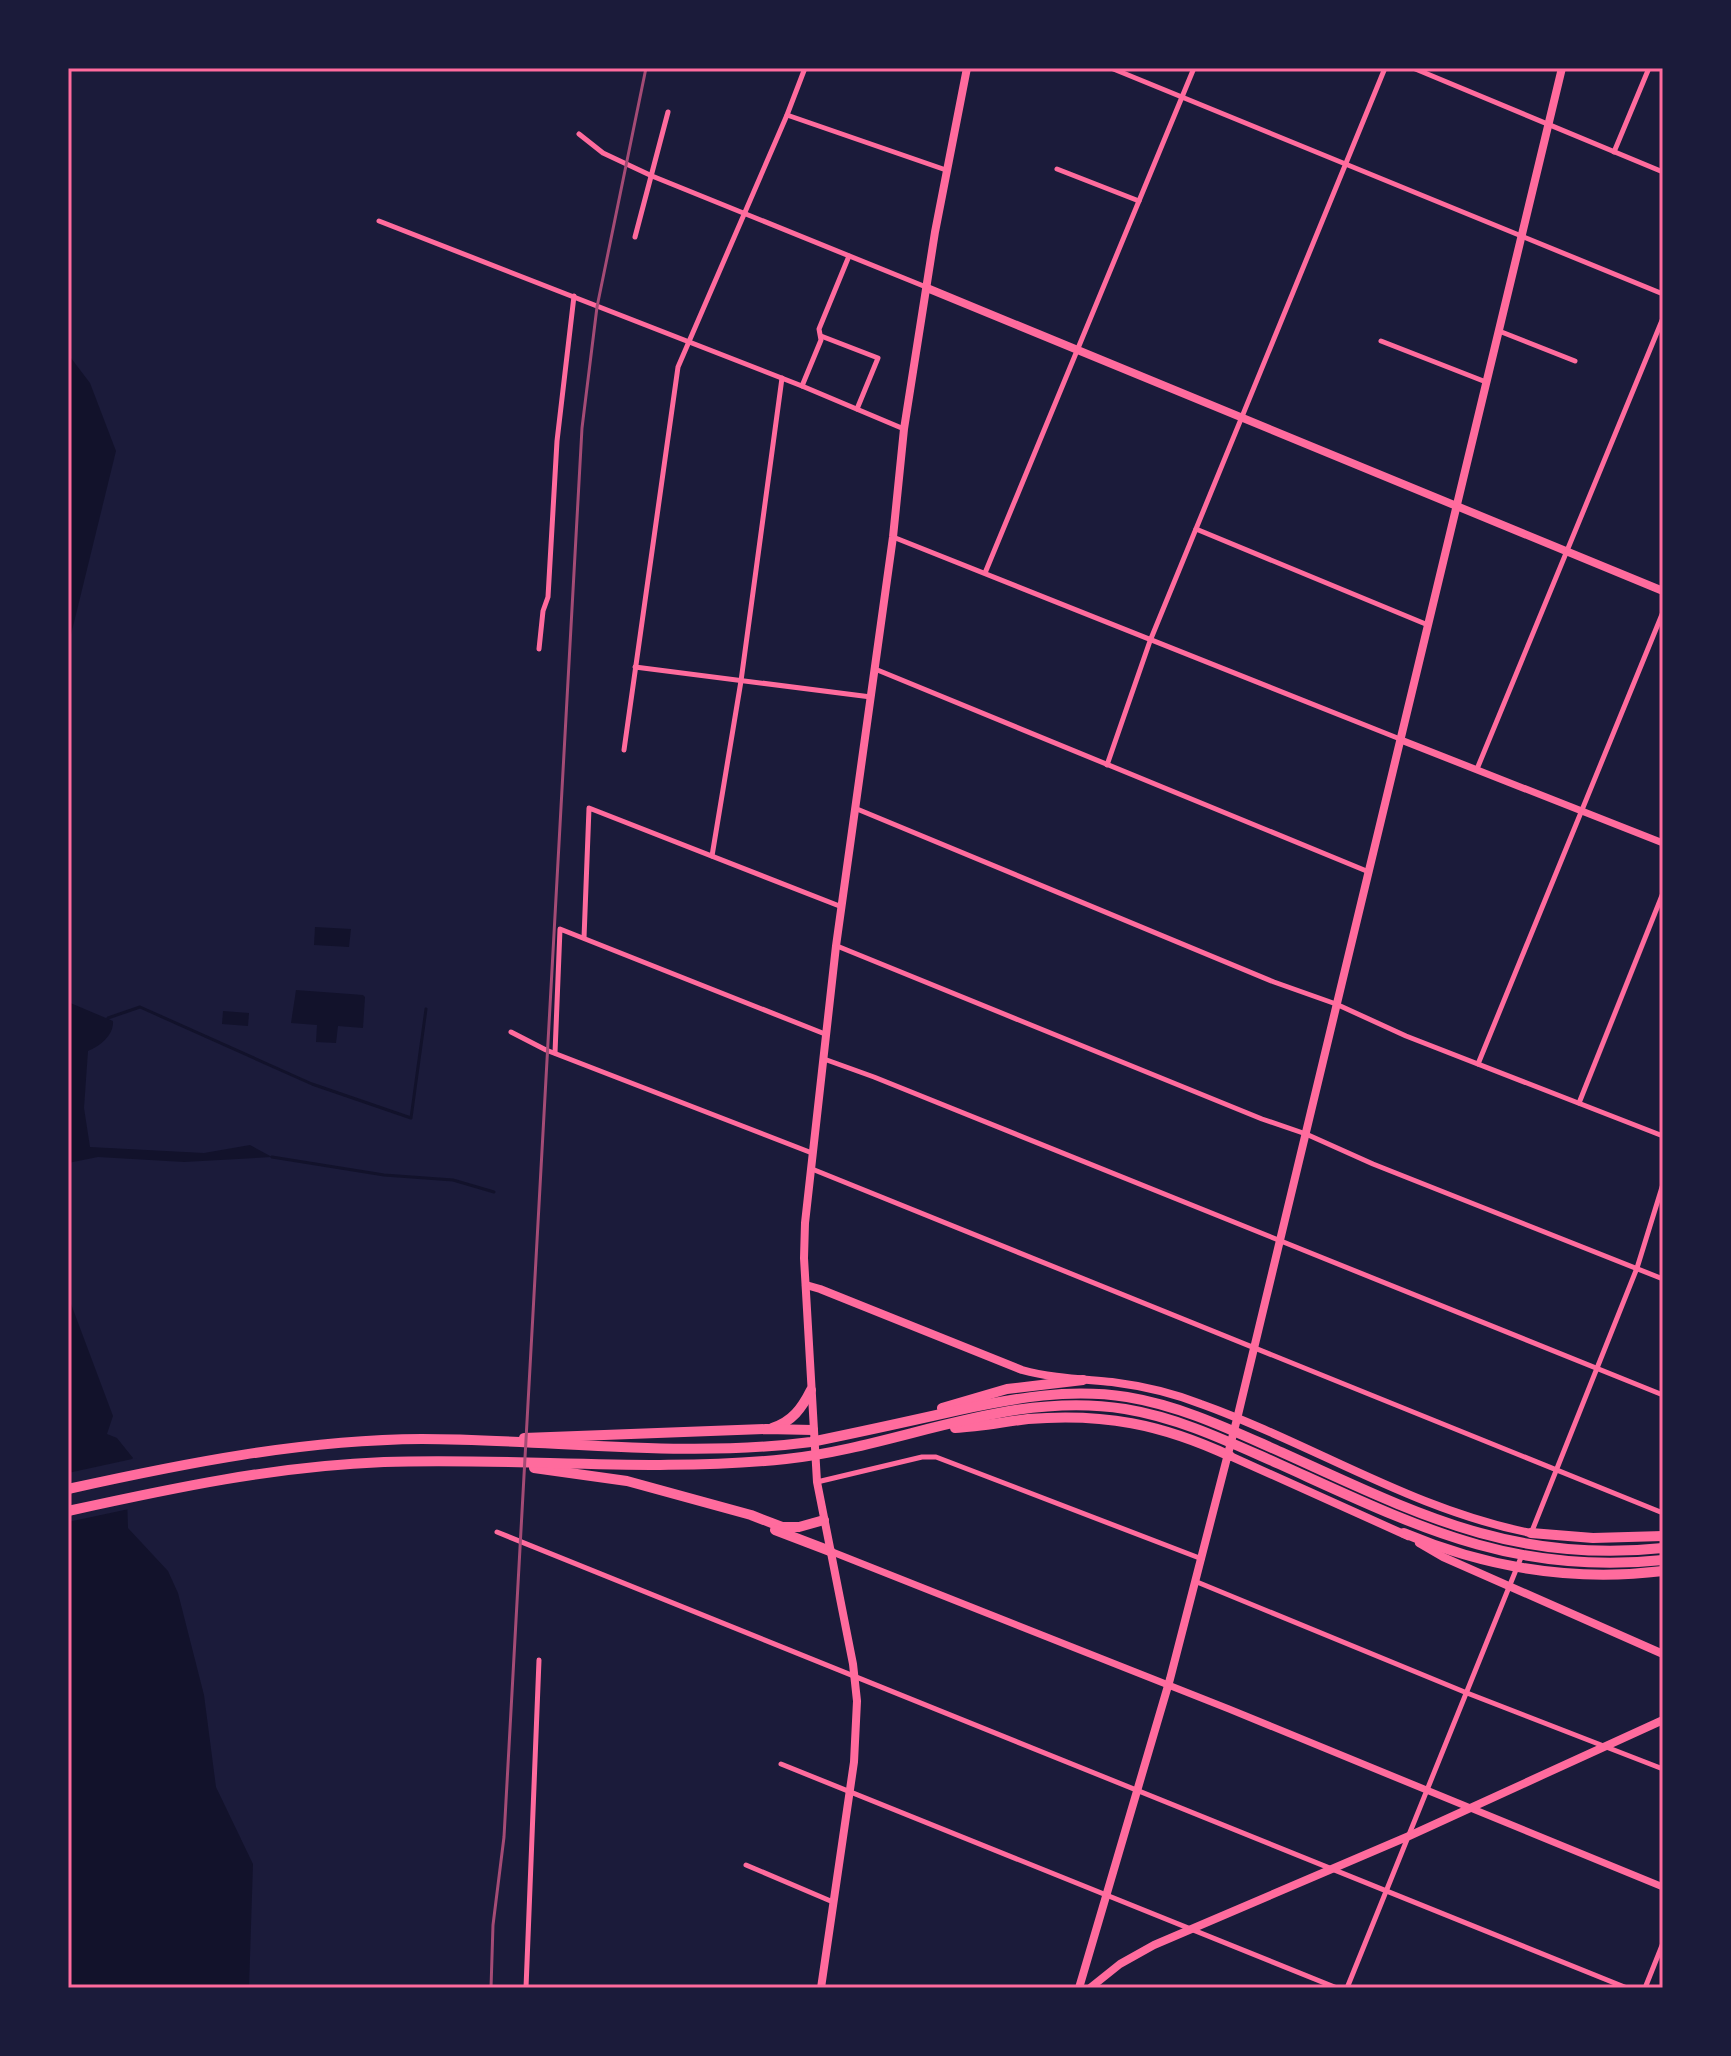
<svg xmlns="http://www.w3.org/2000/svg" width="1731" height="2056" font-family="'Crimson Pro',serif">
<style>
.water{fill:#12122b}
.pier{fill:#1b1b3a}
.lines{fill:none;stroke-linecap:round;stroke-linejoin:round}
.stream{stroke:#12122b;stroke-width:3}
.minor{stroke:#ff6b9d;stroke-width:5}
.tertiary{stroke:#ff6b9d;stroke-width:7}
.secondary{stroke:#ff6b9d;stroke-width:8}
.primary{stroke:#ff6b9d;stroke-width:8}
.motorway{stroke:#ff6b9d;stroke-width:10}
.rail{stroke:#a44b75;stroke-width:3}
.neatline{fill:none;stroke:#ff6b9d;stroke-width:3}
</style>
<rect width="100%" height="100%" fill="#1b1b3a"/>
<g class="water">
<polygon points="68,354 90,383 116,451 68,647"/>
<polygon points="315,927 351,929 349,947 314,945"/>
<polygon points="296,990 363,995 365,997 363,1028 338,1026 336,1043 316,1042 317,1025 291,1023"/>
<path d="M68,1002L113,1021C114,1035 100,1046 88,1051L84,1108L90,1147L204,1153L250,1145L272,1157L184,1162L98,1157L68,1163Z"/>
<polygon points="223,1011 249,1013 248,1026 222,1024"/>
<polygon points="68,1296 113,1416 107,1434 117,1438 133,1458 126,1465 128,1528 168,1571 178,1593 204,1695 216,1787 253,1864 249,1988 68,1988"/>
</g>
<polygon class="pier" points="137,1458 130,1467 129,1509 68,1522 68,1473"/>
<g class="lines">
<g class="stream">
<polyline points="108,1018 140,1007 312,1084 411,1118 426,1009"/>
<polyline points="272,1157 384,1175 453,1180 494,1192"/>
</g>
<g class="minor">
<polyline points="1111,68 1663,294"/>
<polyline points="1413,68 1663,172"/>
<polyline points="787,115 946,170"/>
<polyline points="579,134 603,153 652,176 926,287"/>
<polyline points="1614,152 1649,68"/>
<polyline points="1057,169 1139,201"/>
<polyline points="379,221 802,386 904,429"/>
<polyline points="635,237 668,112"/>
<polyline points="1499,331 1575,361"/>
<polyline points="821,336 878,358 857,409"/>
<polyline points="1381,341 1486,382"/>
<polyline points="802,386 821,340 819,329 849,256"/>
<polyline points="1196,529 1428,625"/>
<polyline points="893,537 1400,739"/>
<polyline points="985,573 1194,68"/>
<polyline points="539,649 543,611 548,597 557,441 574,296"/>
<polyline points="635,667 871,697"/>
<polyline points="875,669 1369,872"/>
<polyline points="624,750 678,367 787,115 805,68"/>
<polyline points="1107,765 1150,641 1385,68"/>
<polyline points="1477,769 1663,318"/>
<polyline points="857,809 1274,982 1336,1004 1406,1036 1663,1136"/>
<polyline points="712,856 741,681 782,378"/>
<polyline points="584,938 589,808 842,907"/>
<polyline points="837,946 1262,1119 1306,1134 1373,1164 1663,1279"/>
<polyline points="511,1032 546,1050 812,1153"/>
<polyline points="555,1053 560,929 825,1034"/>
<polyline points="824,1059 874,1077 1663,1395"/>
<polyline points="1478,1064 1663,612"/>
<polyline points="1579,1103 1663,893"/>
<polyline points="812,1169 1663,1513"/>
<polyline points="817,1482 922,1457 936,1457 1202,1559"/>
<polyline points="1532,1531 1637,1268 1663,1184"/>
<polyline points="497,1532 1627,1988"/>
<polyline points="1197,1582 1467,1693 1663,1769"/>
<polyline points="781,1764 1337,1988"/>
<polyline points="746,1865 833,1902"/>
<polyline points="526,1988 539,1660"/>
<polyline points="1347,1988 1522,1555"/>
<polyline points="1645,1988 1663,1943"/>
</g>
<g class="tertiary">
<polyline points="1401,740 1663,843"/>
<polyline points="830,1551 1229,1709 1663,1887"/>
</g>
<g class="secondary">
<polyline points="927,288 1663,591"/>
<polyline points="1237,1419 1562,68"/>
</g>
<g class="primary">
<path d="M806,1285L820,1289L1022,1370C1051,1378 1082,1379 1112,1382C1143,1386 1173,1393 1201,1404C1313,1444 1413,1510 1531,1533"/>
<polyline points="1230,1456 1408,1536"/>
<polyline points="1419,1543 1443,1557 1663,1654"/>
<polyline points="821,1988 854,1762 857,1701 853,1664 817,1482 804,1258 805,1223 836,946 893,537 904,429 935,232 967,68"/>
<polyline points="1079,1988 1170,1679 1237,1419"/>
<polyline points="1090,1988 1120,1964 1154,1945 1409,1836 1663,1720"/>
</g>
<g class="motorway">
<polyline points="942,1408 1007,1389 1083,1380"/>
<path d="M772,1428C792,1422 802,1408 811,1390"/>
<path d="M955,1428C979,1427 1003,1422 1028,1419C1104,1413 1161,1424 1230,1456"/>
<polyline points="524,1438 766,1429 813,1430"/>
<polyline points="534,1468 627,1481 751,1515 782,1527 799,1527 824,1520"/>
<path d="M68,1489C186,1463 301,1440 422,1439C552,1439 681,1459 811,1442C860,1432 910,1421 959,1410C1016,1398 1069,1388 1127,1397C1182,1406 1231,1430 1281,1452C1414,1512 1511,1564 1663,1548"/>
<path d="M68,1511C173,1488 276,1466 384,1462C518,1457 653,1473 786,1459C900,1447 1008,1390 1125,1409C1180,1418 1229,1442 1279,1464C1412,1524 1511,1576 1663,1560"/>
<polyline points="775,1530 830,1551"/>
<path d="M1404,1533C1487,1568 1573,1582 1663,1571"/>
<polyline points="1531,1533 1593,1538 1663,1536"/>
</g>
<polyline class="rail" points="491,1988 493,1925 504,1837 582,428 597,307 646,68"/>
</g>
<rect width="1731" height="2056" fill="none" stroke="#1b1b3a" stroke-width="140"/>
<rect x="70" y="70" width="1591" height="1916" class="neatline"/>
</svg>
